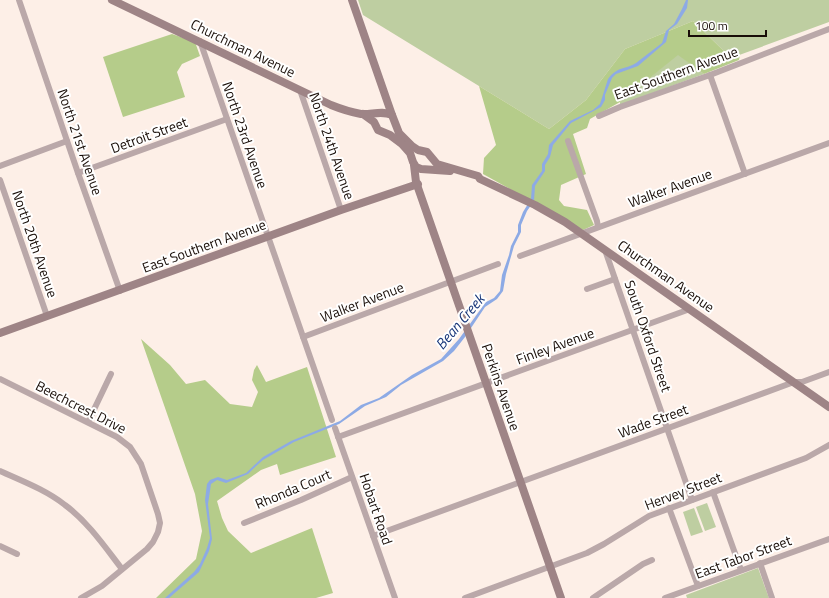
<svg xmlns="http://www.w3.org/2000/svg" width="829" height="598" font-family="'Titillium Web',sans-serif">
<style>
.green{fill:#becea1}
.forest{fill:#b5cc8a}
.water{fill:#8daae5}
.lines{fill:none;stroke-linecap:round;stroke-linejoin:round}
.street{stroke:#baa8a9;stroke-width:6}
.secondary{stroke:#9e8486;stroke-width:8}
.labels{text-anchor:middle;stroke-width:4;stroke-linejoin:round;paint-order:stroke}
.street-label{font-size:14px;fill:#180d07;stroke:#fff}
.water-label{font-size:15px;font-style:italic;fill:#183679;stroke:#fff}
</style>
<rect width="100%" height="100%" fill="#fdefe7"/>
<g class="green">
<polygon points="358,0 829,0 829,22 731,58 693,21 625,49 586,100 549,129 363,15"/>
<polygon points="678,54 704,74 620,105 620,102"/>
<polygon points="707,503 716,527 705,531 696,507"/>
<polygon points="694,508 703,532 691,536 683,512"/>
<polygon points="758,568 769,598 687,598 686,595"/>
</g>
<g class="forest">
<polygon points="693,21 731,58 740,55 739,60 704,74 678,55 620,102 590,119 587,128 573,134 586,174 561,185 559,200 564,206 587,210 594,225 583,230 483,174 484,158 496,145 479,86 549,129 586,100 625,49"/>
<polygon points="172,34 195,42 200,56 182,64 177,72 185,97 123,117 103,57"/>
<polygon points="141,339 170,365 186,384 205,380 230,404 252,407 258,392 252,380 254,370 257,365 266,382 307,367 336,457 280,475 277,464 261,470 217,501 222,518 228,531 251,553 312,528 333,593 316,598 156,598 196,559 202,531 195,494"/>
</g>
<path class="water" d="M686,0H688L687,8L677,24L669,30L666,42L638,66L616,74L612,78L605,95V100L601,107L571,123L553,145L550,157L545,165V171L535,186L534,201L527,211L521,225V232L514,246L506,274L503,291L497,299L485,307L465,337L454,351L443,361L401,385L386,397L365,406L339,424L294,442L263,460L253,469L248,474L226,483L217,480L211,484L208,504L212,539L209,551L199,572L169,598H165L194,572L200,564L207,548L210,538L205,500L207,484L210,480L218,477L227,480L246,473L263,457L291,441L340,421L361,405L379,398L412,375L441,359L459,339L483,306L486,302L494,298L500,291L502,275L509,255L511,246L518,232V225L523,212L531,199L532,185L542,171V164L548,154L549,145L570,121L593,110L600,104L608,79C618,66 624,70 636,63L662,43L666,31L674,24L682,9Z"/>
<g class="lines">
<g class="street">
<polyline points="19,0 78,173 120,291"/>
<polyline points="200,41 332,420"/>
<polyline points="710,75 745,174"/>
<polyline points="300,90 341,210"/>
<polyline points="599,116 620,107 710,75 829,29"/>
<polyline points="568,141 597,221 598,227"/>
<polyline points="0,166 67,141"/>
<polyline points="78,173 227,119"/>
<polyline points="0,180 47,316"/>
<polyline points="605,250 692,500"/>
<polyline points="520,256 829,143"/>
<polyline points="587,289 615,279"/>
<polyline points="303,337 498,264"/>
<polyline points="0,379 117,437 130,447 141,464 158,514 160,523 158,532 153,542 147,549 102,586 81,598"/>
<polyline points="88,422 111,374"/>
<polyline points="335,428 395,598"/>
<polyline points="338,437 690,309"/>
<path d="M0,471C22,481 46,490 65,505C88,522 105,547 122,569"/>
<polyline points="713,492 741,570"/>
<polyline points="669,508 698,586"/>
<polyline points="244,523 301,500 352,477"/>
<polyline points="373,536 794,382 802,382 829,372"/>
<polyline points="0,546 17,554"/>
<polyline points="760,563 772,598"/>
<polyline points="465,598 587,553 604,544 649,516 806,458 829,445"/>
<polyline points="593,598 643,564 652,560"/>
<polyline points="665,598 829,539"/>
</g>
<g class="secondary">
<path d="M112,0L331,105C341,109 350,112 361,114C371,115 382,110 392,115L399,133L412,146L418,150L427,152L437,164L478,176L480,179L535,205L565,222L829,407"/>
<polyline points="352,0 392,115"/>
<polyline points="363,114 374,122 378,130 390,135 402,144 410,153 413,162 416,167 421,169 450,171"/>
<polyline points="414,165 416,182 561,598"/>
<polyline points="0,333 341,210 418,184"/>
</g>
</g>
<g class="labels">
<g class="street-label">
<text transform="translate(243 48) rotate(26)" y="5">Churchman Avenue</text>
<text transform="translate(676 73) rotate(-20)" y="5">East Southern Avenue</text>
<text transform="translate(149 135) rotate(-20)" y="5">Detroit Street</text>
<text transform="translate(245 135) rotate(71)" y="5">North 23rd Avenue</text>
<text transform="translate(80 142) rotate(71)" y="5">North 21st Avenue</text>
<text transform="translate(332 146) rotate(71)" y="5">North 24th Avenue</text>
<text transform="translate(670 188) rotate(-20)" y="5">Walker Avenue</text>
<text transform="translate(35 244) rotate(71)" y="5">North 20th Avenue</text>
<text transform="translate(204 246) rotate(-20)" y="5">East Southern Avenue</text>
<text transform="translate(666 276) rotate(35)" y="5">Churchman Avenue</text>
<text transform="translate(362 302) rotate(-21)" y="5">Walker Avenue</text>
<text transform="translate(648 336) rotate(71)" y="5">South Oxford Street</text>
<text transform="translate(555 346) rotate(-20)" y="5">Finley Avenue</text>
<text transform="translate(501 387) rotate(71)" y="5">Perkins Avenue</text>
<text transform="translate(81 407) rotate(27)" y="5">Beechcrest Drive</text>
<text transform="translate(653 421) rotate(-20)" y="5">Wade Street</text>
<text transform="translate(293 489) rotate(-23)" y="5">Rhonda Court</text>
<text transform="translate(683 491) rotate(-21)" y="5">Hervey Street</text>
<text transform="translate(376 509) rotate(71)" y="5">Hobart Road</text>
<text transform="translate(743 557) rotate(-20)" y="5">East Tabor Street</text>
</g>
<g class="water-label">
<text transform="translate(460 322) rotate(-50)" y="5">Bean Creek</text>
</g>
</g>
<path d="M689 30v6h77v-6" fill="none" stroke="#180d07" stroke-width="2"/>
<text x="695" y="30" font-size="12" fill="#180d07" stroke="#ffffff" stroke-width="3" paint-order="stroke">100 m</text>
</svg>
